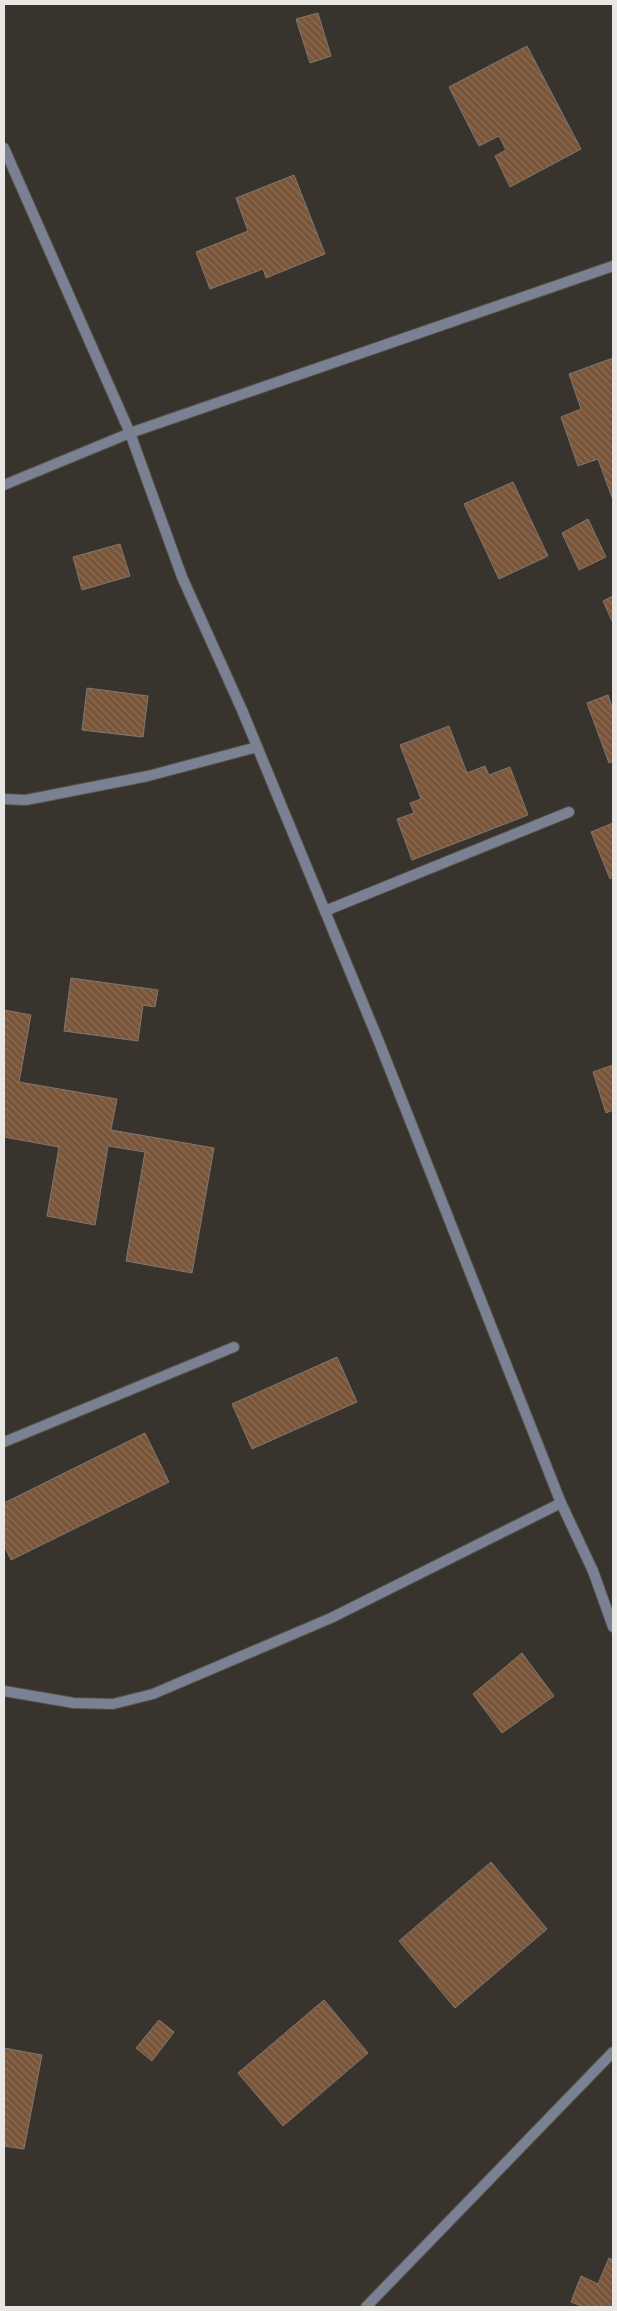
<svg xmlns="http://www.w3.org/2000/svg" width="617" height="2311" font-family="'Public Sans',sans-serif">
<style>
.building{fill:url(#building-back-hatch);stroke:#7f7771}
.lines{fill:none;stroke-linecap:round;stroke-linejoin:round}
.service-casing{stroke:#54514a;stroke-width:12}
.minor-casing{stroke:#54514a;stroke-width:12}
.service{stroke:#798192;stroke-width:10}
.minor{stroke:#798192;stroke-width:10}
</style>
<defs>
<pattern id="building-back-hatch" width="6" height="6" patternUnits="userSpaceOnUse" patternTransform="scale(1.25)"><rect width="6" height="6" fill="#795539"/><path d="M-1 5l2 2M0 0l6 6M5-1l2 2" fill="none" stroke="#8c6d56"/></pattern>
</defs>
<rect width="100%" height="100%" fill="#38342d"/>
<g class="building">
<polygon points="318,13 331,56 310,63 296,19"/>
<polygon points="527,46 581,149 510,187 495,156 506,150 499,136 479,146 449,87"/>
<polygon points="294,175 325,254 266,278 263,269 210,289 196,252 248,231 236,198"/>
<polygon points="613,358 613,500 598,459 578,466 561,417 581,409 569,374"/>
<polygon points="513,482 548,556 499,579 464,504"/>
<polygon points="588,519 606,557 579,570 562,533"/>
<polygon points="120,544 130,576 82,590 73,557"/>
<polygon points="613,596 613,623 603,601"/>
<polygon points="87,688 148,696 143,737 82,730"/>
<polygon points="608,695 613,710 613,761 609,763 587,703"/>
<polygon points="449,726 467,773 485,766 489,775 510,767 528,815 412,860 397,819 414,813 410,803 421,799 400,745"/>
<polygon points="613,823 613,877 610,879 591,832"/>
<polygon points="71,978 158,990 155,1007 143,1005 138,1041 64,1031"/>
<polygon points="4,1010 31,1015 19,1082 117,1099 111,1130 214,1148 192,1273 126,1261 145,1152 108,1146 95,1225 47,1216 59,1147 4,1137"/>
<polygon points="613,1065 613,1110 606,1113 593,1072"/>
<polygon points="337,1357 357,1402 252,1449 232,1404"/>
<polygon points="145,1433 169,1482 11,1560 4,1545 4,1503"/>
<polygon points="522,1653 554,1696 502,1733 473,1694"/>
<polygon points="491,1862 547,1929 455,2008 399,1941"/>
<polygon points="324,2000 368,2053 283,2126 238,2073"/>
<polygon points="159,2020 174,2032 152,2061 136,2048"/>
<polygon points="4,2048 42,2055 24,2149 4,2146"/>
<polygon points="609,2258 613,2260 613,2307 584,2307 571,2302 581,2276 598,2284"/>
</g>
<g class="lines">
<defs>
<g id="service">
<polyline points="4,799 26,800 148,776 257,747"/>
<polyline points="4,1442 234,1347"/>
</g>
<g id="minor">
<polyline points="4,148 130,433 182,577 242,710 379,1042 561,1503 593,1571 613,1627"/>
<polyline points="4,485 130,433 613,266"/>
<polyline points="325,911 569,812"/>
<polyline points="4,1691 74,1703 113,1704 153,1694 331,1618 561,1503"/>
<polyline points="366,2307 613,2052"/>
</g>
</defs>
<use href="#service" class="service-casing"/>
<use href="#minor" class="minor-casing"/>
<use href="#service" class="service"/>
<use href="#minor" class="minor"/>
</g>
<rect width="617" height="2311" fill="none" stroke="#e9e7e3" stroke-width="10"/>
</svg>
